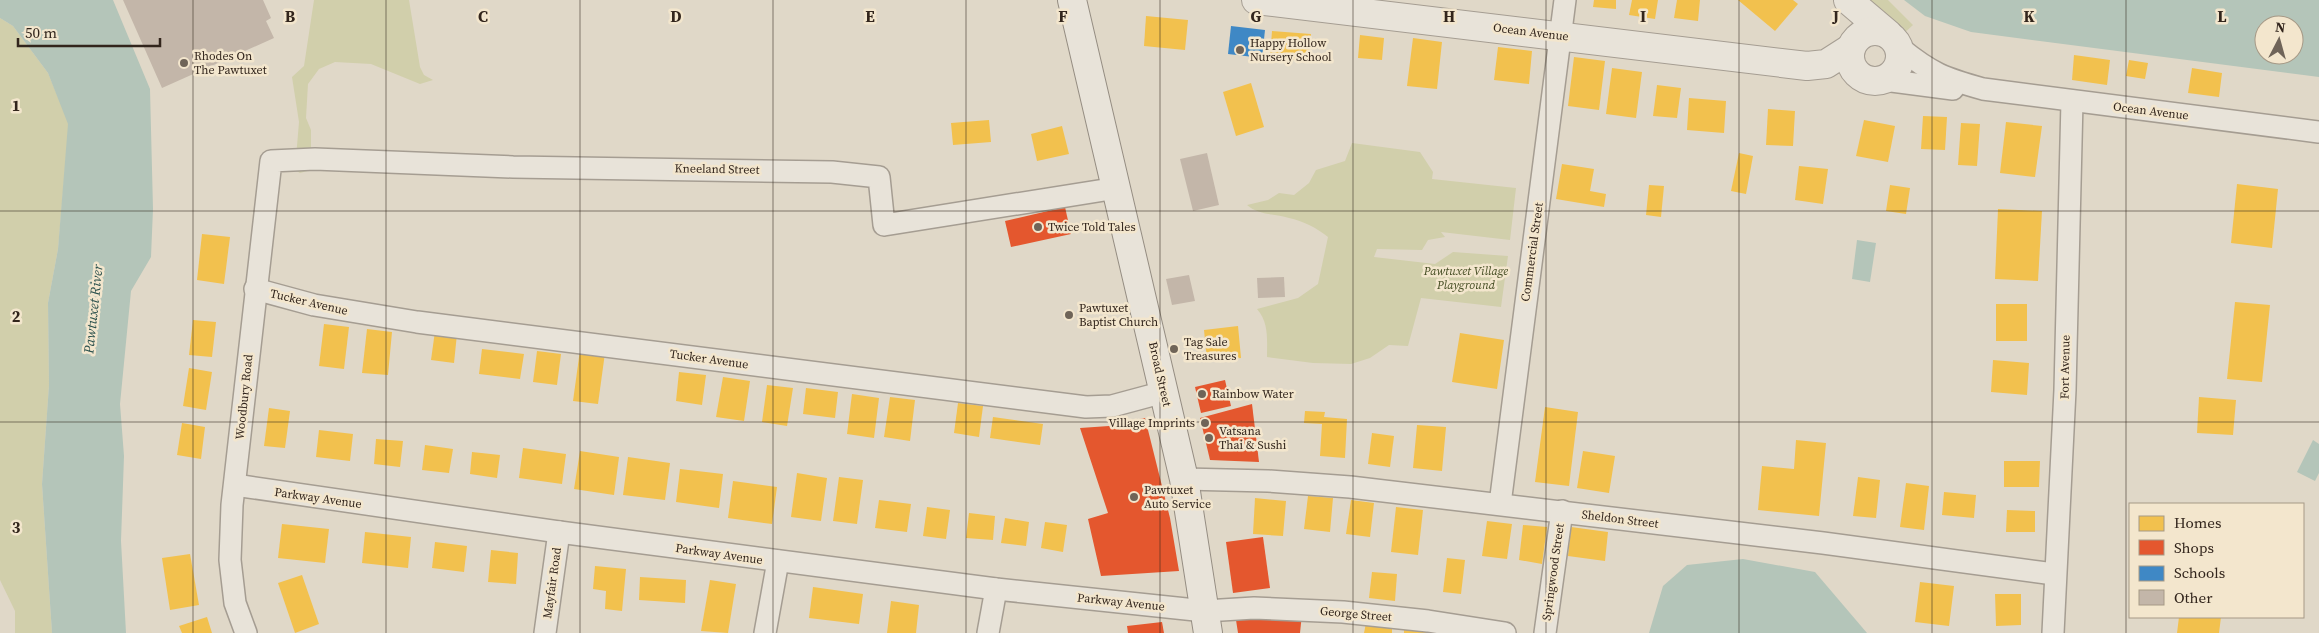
<svg xmlns="http://www.w3.org/2000/svg" width="2319" height="633" font-family="'Source Serif 4',serif">
<style>
.green{fill:#d1cfab}
.water{fill:#b4c5b9;fill-rule:evenodd}
.homes{fill:#f2c14e}
.shops{fill:#e4572e}
.schools{fill:#3f88c5}
.building{fill:#c3b6a9}
.lines{fill:none;stroke-linecap:round;stroke-linejoin:round}
.minor-casing{stroke:#a59d92;stroke-width:24}
.tertiary-casing{stroke:#a59d92;stroke-width:30}
.secondary-casing{stroke:#958d82;stroke-width:30}
.minor{stroke:#e8e3d9;stroke-width:21}
.tertiary{stroke:#e8e3d9;stroke-width:28}
.secondary{stroke:#e8e3d9;stroke-width:28}
.grid{fill:none;stroke:#32251c;stroke-width:1;stroke-opacity:0.55}
.poi-dot{fill:#6f6458;stroke:#f3e6cd;stroke-width:2}
.labels{text-anchor:middle;stroke-width:5;stroke-linejoin:round;paint-order:stroke}
.street-label{font-size:12px;fill:#32251c;stroke:#f3e6cd}
.poi-label{font-size:12px;fill:#32251c;stroke:#f3e6cd;text-anchor:start}
.park-label{font-size:12px;font-style:italic;fill:#454d23;stroke:#f3e6cd}
.water-label{font-size:14px;font-style:italic;fill:#2b514d;stroke:#f3e6cd}
.grid-label{font-size:16px;text-anchor:middle;font-weight:bold;fill:#32251c;stroke:#f3e6cd;stroke-width:5;stroke-linejoin:round;paint-order:stroke}
</style>
<rect width="100%" height="100%" fill="#e0d8c8"/>
<g class="green">
<polygon points="314,0 409,0 420,67 424,75 433,80 420,84 371,64 335,62 319,69 308,84 306,118 311,130 311,170 300,173 295,170 299,122 292,77 304,66"/>
<polygon points="1868,0 1888,0 1913,25 1902,35"/>
<polygon points="0,18 13,26 48,73 69,124 58,249 48,303 49,385 42,484 52,633 15,633 15,611 0,580"/>
<path d="M1352,143L1420,152L1433,172L1432,179L1516,188L1510,240L1441,232L1445,237L1428,240L1422,250L1377,249L1374,257L1435,264L1453,252L1508,256L1501,307L1421,298L1408,346L1389,345L1370,358L1351,364L1313,363L1267,357C1267,339 1269,323 1257,309L1298,298L1318,284L1328,237C1317,228 1303,221 1289,218C1275,214 1258,215 1247,205L1268,200L1279,193L1294,195L1309,183L1316,170L1345,161Z"/>
</g>
<g class="water">
<polygon points="0,0 113,0 150,89 153,209 151,257 131,291 120,404 124,456 121,541 126,633 52,633 42,484 49,385 48,303 58,249 68,124 48,73 13,26 0,18"/>
<path d="M1904,0H2319V77L1971,32L1925,16ZM2264,25H2294V55H2264Z"/>
<polygon points="1857,240 1876,243 1870,282 1852,279"/>
<polygon points="2313,440 2319,444 2319,473 2315,481 2297,472"/>
<polygon points="1743,559 1815,572 1867,633 1649,633 1663,586 1687,565"/>
</g>
<g class="homes">
<polygon points="1594,0 1616,0 1616,9 1593,7"/>
<polygon points="1632,0 1658,0 1655,19 1629,15"/>
<polygon points="1677,0 1700,0 1698,21 1674,18"/>
<polygon points="1738,0 1793,0 1798,4 1775,31"/>
<polygon points="1146,16 1188,20 1185,50 1144,46"/>
<polygon points="1272,31 1311,34 1309,61 1270,58"/>
<polygon points="1360,35 1384,38 1382,60 1358,58"/>
<polygon points="1413,38 1442,42 1437,89 1407,86"/>
<polygon points="1498,47 1532,51 1529,84 1494,80"/>
<polygon points="2074,55 2110,60 2107,85 2072,80"/>
<polygon points="1574,57 1605,61 1599,110 1568,106"/>
<polygon points="2129,60 2148,63 2145,79 2126,76"/>
<polygon points="1612,68 1642,72 1636,118 1606,114"/>
<polygon points="2192,68 2222,73 2219,97 2188,93"/>
<polygon points="1251,83 1264,127 1236,136 1223,92"/>
<polygon points="1657,85 1681,88 1677,118 1653,116"/>
<polygon points="1689,98 1726,101 1724,133 1687,130"/>
<polygon points="1768,109 1795,111 1793,146 1766,145"/>
<polygon points="1923,116 1947,117 1945,150 1921,149"/>
<polygon points="989,120 991,142 953,145 951,123"/>
<polygon points="1864,120 1895,126 1888,162 1856,156"/>
<polygon points="2006,122 2042,126 2035,177 2000,173"/>
<polygon points="1961,123 1980,124 1977,166 1958,165"/>
<polygon points="1062,126 1069,154 1037,161 1031,134"/>
<polygon points="1739,153 1753,156 1746,194 1731,191"/>
<polygon points="1562,164 1594,169 1590,191 1606,194 1604,207 1556,199"/>
<polygon points="1799,166 1828,169 1823,204 1795,200"/>
<polygon points="2237,184 2278,189 2272,248 2231,243"/>
<polygon points="1649,185 1664,186 1661,217 1646,215"/>
<polygon points="1890,185 1910,188 1906,214 1886,211"/>
<polygon points="1998,209 2042,211 2038,281 1995,279"/>
<polygon points="202,234 230,237 224,284 197,280"/>
<polygon points="2235,302 2270,305 2262,382 2227,379"/>
<rect x="1996" y="304" width="31" height="37"/>
<polygon points="193,320 216,322 212,357 189,355"/>
<polygon points="324,324 349,327 344,369 319,366"/>
<polygon points="1238,326 1241,358 1207,361 1204,330"/>
<polygon points="367,329 392,332 388,375 362,373"/>
<polygon points="435,331 457,334 454,363 431,360"/>
<polygon points="1460,333 1504,340 1497,389 1452,382"/>
<polygon points="482,349 524,354 520,379 479,374"/>
<polygon points="580,350 605,353 598,404 573,401"/>
<polygon points="537,351 561,354 557,385 533,382"/>
<polygon points="1993,360 2029,363 2027,395 1991,392"/>
<polygon points="189,368 212,372 206,410 183,406"/>
<polygon points="679,372 706,375 702,405 676,401"/>
<polygon points="723,377 750,381 744,421 716,417"/>
<polygon points="767,385 793,388 787,426 762,422"/>
<polygon points="806,388 838,392 835,418 803,414"/>
<polygon points="852,394 879,398 874,438 847,434"/>
<polygon points="890,397 915,400 910,441 884,437"/>
<polygon points="2199,397 2236,400 2233,435 2197,433"/>
<polygon points="958,403 983,406 979,437 954,433"/>
<polygon points="1545,407 1578,412 1569,486 1535,482"/>
<polygon points="269,408 290,411 285,448 264,446"/>
<polygon points="1305,411 1325,412 1324,417 1347,419 1345,458 1320,456 1322,424 1304,423"/>
<polygon points="993,417 1043,424 1040,445 990,438"/>
<polygon points="182,423 205,427 201,459 177,455"/>
<polygon points="1417,425 1446,427 1442,471 1413,468"/>
<polygon points="319,430 353,434 350,461 316,457"/>
<polygon points="1372,433 1394,436 1390,467 1368,464"/>
<polygon points="376,439 403,441 400,467 374,464"/>
<polygon points="1796,440 1826,443 1819,516 1758,510 1762,466 1794,469"/>
<polygon points="425,445 453,449 449,473 422,470"/>
<polygon points="523,448 566,454 562,484 519,478"/>
<polygon points="580,451 619,457 614,495 574,489"/>
<polygon points="1583,451 1615,456 1609,493 1577,488"/>
<polygon points="472,452 500,455 497,478 470,474"/>
<polygon points="628,457 670,463 665,500 623,495"/>
<polygon points="2004,461 2040,461 2039,487 2004,487"/>
<polygon points="680,469 723,474 719,508 676,502"/>
<polygon points="797,473 827,478 821,521 791,517"/>
<polygon points="839,477 863,480 857,524 833,521"/>
<polygon points="1858,477 1880,480 1876,518 1853,516"/>
<polygon points="733,481 777,487 772,524 728,518"/>
<polygon points="1906,483 1929,486 1924,530 1900,527"/>
<polygon points="1944,492 1976,495 1974,518 1942,515"/>
<polygon points="1308,496 1333,498 1330,532 1304,529"/>
<polygon points="1255,498 1286,501 1283,536 1253,534"/>
<polygon points="879,500 911,504 907,532 875,528"/>
<polygon points="1351,500 1374,503 1370,537 1346,534"/>
<polygon points="927,507 950,510 946,539 923,536"/>
<polygon points="1396,507 1423,510 1418,555 1391,552"/>
<polygon points="2007,510 2035,511 2035,532 2006,532"/>
<polygon points="969,513 995,516 993,540 966,538"/>
<polygon points="1005,518 1029,522 1026,546 1001,543"/>
<polygon points="1487,521 1512,524 1507,559 1482,556"/>
<polygon points="1045,522 1067,525 1063,552 1041,548"/>
<polygon points="282,524 329,529 325,563 278,558"/>
<polygon points="1523,525 1547,527 1542,564 1519,560"/>
<polygon points="1571,527 1608,532 1605,561 1568,556"/>
<polygon points="365,532 411,537 408,568 362,563"/>
<polygon points="435,542 467,546 464,572 432,568"/>
<polygon points="491,550 518,553 516,584 488,582"/>
<polygon points="190,554 199,605 170,610 162,558"/>
<polygon points="1447,558 1465,560 1461,594 1443,592"/>
<polygon points="595,566 626,569 622,611 605,609 606,591 593,589"/>
<polygon points="1372,572 1397,574 1395,601 1369,598"/>
<polygon points="302,575 319,624 295,633 278,583"/>
<polygon points="640,577 686,580 685,603 639,600"/>
<polygon points="710,580 736,584 728,633 701,631"/>
<polygon points="1920,582 1954,586 1949,626 1915,622"/>
<polygon points="813,587 863,594 859,624 809,618"/>
<polygon points="1995,594 2021,594 2021,625 1996,626"/>
<polygon points="891,601 919,605 916,633 887,633"/>
<polygon points="207,617 212,633 182,633 179,626"/>
<polygon points="2179,617 2221,617 2219,633 2177,633"/>
<polygon points="1366,623 1392,626 1392,633 1364,633"/>
<polygon points="1404,629 1430,631 1429,633 1404,633"/>
</g>
<g class="shops">
<polygon points="1065,207 1071,234 1011,247 1005,221"/>
<polygon points="1225,380 1231,406 1201,413 1195,387"/>
<polygon points="1252,404 1259,462 1210,460 1200,418"/>
<polygon points="1145,418 1170,518 1179,571 1101,576 1088,519 1108,513 1080,428 1109,426"/>
<polygon points="1263,537 1270,588 1233,593 1226,542"/>
<polygon points="1302,614 1300,633 1238,633 1236,620"/>
<polygon points="1162,622 1164,633 1128,633 1127,626"/>
</g>
<polygon class="schools" points="1231,26 1265,30 1262,58 1228,54"/>
<g class="building">
<polygon points="123,0 263,0 271,18 266,21 274,38 162,88"/>
<polygon points="1207,153 1219,205 1193,211 1180,159"/>
<polygon points="1189,275 1195,301 1172,305 1166,279"/>
<polygon points="1284,277 1285,297 1258,298 1257,278"/>
</g>
<g class="lines">
<defs>
<g id="minor">
<path d="M1900,48C1932,74 1944,78 1983,89L2319,132"/>
<polyline points="1884,80 1953,89"/>
<polyline points="255,289 314,305 417,322 1086,407 1112,406 1164,392"/>
<polyline points="1184,479 1268,481 1350,487 1823,543 2054,574"/>
<polyline points="235,485 559,532 996,589 1205,611 1254,608 1343,612 1428,621 1505,633"/>
<polyline points="1500,504 1565,0"/>
<polyline points="246,633 235,603 230,560 232,505 271,161 315,159 513,167 832,172 879,177 884,225 1117,188"/>
<polyline points="545,633 559,532"/>
<polyline points="765,633 778,561"/>
<polyline points="988,633 996,589"/>
<polyline points="1545,633 1562,511"/>
<polyline points="2053,633 2065,390 2072,101"/>
</g>
<g id="tertiary">
<polyline points="1256,0 1807,66 1826,64 1851,48"/>
<polyline points="1848,0 1888,34"/>
<circle cx="1875" cy="56" r="25"/>
</g>
<polyline id="secondary" points="1072,0 1184,479 1208,633"/>
</defs>
<use href="#minor" class="minor-casing"/>
<use href="#tertiary" class="tertiary-casing"/>
<use href="#secondary" class="secondary-casing"/>
<use href="#minor" class="minor"/>
<use href="#tertiary" class="tertiary"/>
<use href="#secondary" class="secondary"/>
</g>
<path class="grid" d="M193,0V633M386,0V633M580,0V633M773,0V633M966,0V633M1160,0V633M1353,0V633M1546,0V633M1739,0V633M1932,0V633M2126,0V633M0,211H2319M0,422H2319"/>
<g class="poi-dot">
<circle cx="1240" cy="50" r="5"/>
<circle cx="184" cy="63" r="5"/>
<circle cx="1038" cy="227" r="5"/>
<circle cx="1069" cy="315" r="5"/>
<circle cx="1174" cy="349" r="5"/>
<circle cx="1202" cy="394" r="5"/>
<circle cx="1205" cy="423" r="5"/>
<circle cx="1209" cy="438" r="5"/>
<circle cx="1134" cy="497" r="5"/>
</g>
<g class="labels">
<g class="street-label">
<text transform="translate(1531 32) rotate(7)" y="4">Ocean Avenue</text>
<text transform="translate(2151 111) rotate(7)" y="4">Ocean Avenue</text>
<text transform="translate(717 169) rotate(1)" y="4">Kneeland Street</text>
<text transform="translate(1532 252) rotate(-82)" y="4">Commercial Street</text>
<text transform="translate(309 302) rotate(13)" y="4">Tucker Avenue</text>
<text transform="translate(709 359) rotate(8)" y="4">Tucker Avenue</text>
<text transform="translate(2065 367) rotate(-89)" y="4">Fort Avenue</text>
<text transform="translate(1160 374) rotate(77)" y="4">Broad Street</text>
<text transform="translate(244 397) rotate(-84)" y="4">Woodbury Road</text>
<text transform="translate(318 498) rotate(8)" y="4">Parkway Avenue</text>
<text transform="translate(1620 519) rotate(7)" y="4">Sheldon Street</text>
<text transform="translate(719 554) rotate(8)" y="4">Parkway Avenue</text>
<text transform="translate(1553 572) rotate(-82)" y="4">Springwood Street</text>
<text transform="translate(552 583) rotate(-82)" y="4">Mayfair Road</text>
<text transform="translate(1121 602) rotate(6)" y="4">Parkway Avenue</text>
<text transform="translate(1356 614) rotate(5)" y="4">George Street</text>
</g>
<g class="poi-label">
<text x="1250" y="47">Happy Hollow<tspan x="1250" dy="14">Nursery School</tspan></text>
<text x="194" y="60">Rhodes On<tspan x="194" dy="14">The Pawtuxet</tspan></text>
<text x="1048" y="231">Twice Told Tales</text>
<text x="1079" y="312">Pawtuxet<tspan x="1079" dy="14">Baptist Church</tspan></text>
<text x="1184" y="346">Tag Sale<tspan x="1184" dy="14">Treasures</tspan></text>
<text x="1212" y="398">Rainbow Water</text>
<text x="1195" y="427" text-anchor="end">Village Imprints</text>
<text x="1219" y="435">Vatsana<tspan x="1219" dy="14">Thai &amp; Sushi</tspan></text>
<text x="1144" y="494">Pawtuxet<tspan x="1144" dy="14">Auto Service</tspan></text>
</g>
<g class="park-label">
<text x="1466" y="275">Pawtuxet Village<tspan x="1466" dy="14">Playground</tspan></text>
</g>
<g class="water-label">
<text transform="translate(93 309) rotate(-84)" y="5">Pawtuxet River</text>
</g>
</g>
<g class="grid-label">
<text x="290" y="22">B</text>
<text x="483" y="22">C</text>
<text x="676" y="22">D</text>
<text x="870" y="22">E</text>
<text x="1063" y="22">F</text>
<text x="1256" y="22">G</text>
<text x="1449" y="22">H</text>
<text x="1643" y="22">I</text>
<text x="1836" y="22">J</text>
<text x="2029" y="22">K</text>
<text x="2222" y="22">L</text>
<text x="16" y="111">1</text>
<text x="16" y="322">2</text>
<text x="16" y="533">3</text>
</g>
<rect x="2129" y="503" width="175" height="115" fill="#f3e6cd" stroke="#a69986"/>
<rect x="2139" y="516" width="25" height="15" fill="#f2c14e" stroke="#a69986"/>
<text x="2174" y="528" font-size="15" fill="#32251c">Homes</text>
<rect x="2139" y="540" width="25" height="15" fill="#e4572e" stroke="#a69986"/>
<text x="2174" y="553" font-size="15" fill="#32251c">Shops</text>
<rect x="2139" y="566" width="25" height="15" fill="#3f88c5" stroke="#a69986"/>
<text x="2174" y="578" font-size="15" fill="#32251c">Schools</text>
<rect x="2139" y="590" width="25" height="15" fill="#c3b6a9" stroke="#a69986"/>
<text x="2174" y="603" font-size="15" fill="#32251c">Other</text>
<g transform="translate(2279 40) rotate(6)"><circle r="24" fill="#f3e6cd" stroke="#a69986"/>
<path d="M0-4L9 19L0 12L-9 19Z" fill="#6f6458"/>
<text y="-8" font-size="14" font-weight="bold" text-anchor="middle" fill="#32251c">N</text>
</g>
<path d="M18 38v8h142v-8" fill="none" stroke="#32251c" stroke-width="2.5"/>
<text x="25" y="38" font-size="15" fill="#32251c" stroke="#f3e6cd" stroke-width="4" paint-order="stroke">50 m</text>
</svg>
